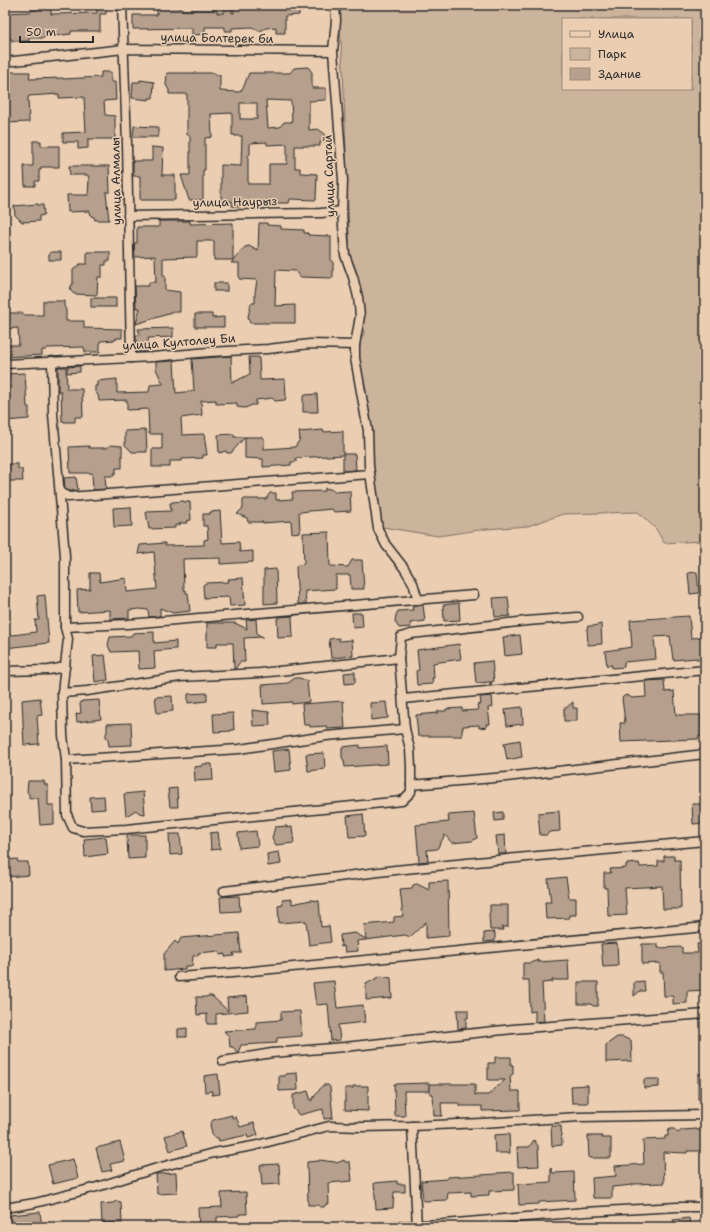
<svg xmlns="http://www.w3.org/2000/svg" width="710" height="1232" font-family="'Shantell Sans',sans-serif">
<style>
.green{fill:#ccb39c;stroke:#7c6f64;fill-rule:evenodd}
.building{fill:#b6a08d;stroke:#2b2b2b;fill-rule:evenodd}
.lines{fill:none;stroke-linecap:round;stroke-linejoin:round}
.minor-casing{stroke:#2b2b2b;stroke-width:11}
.minor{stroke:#ebceb2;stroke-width:8}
.labels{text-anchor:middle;stroke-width:3;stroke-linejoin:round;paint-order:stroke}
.street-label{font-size:12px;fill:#2b2b2b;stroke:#ebceb2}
</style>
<rect width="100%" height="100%" fill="#ebceb2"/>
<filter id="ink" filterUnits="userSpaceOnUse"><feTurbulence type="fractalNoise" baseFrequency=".025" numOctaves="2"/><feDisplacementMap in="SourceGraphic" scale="8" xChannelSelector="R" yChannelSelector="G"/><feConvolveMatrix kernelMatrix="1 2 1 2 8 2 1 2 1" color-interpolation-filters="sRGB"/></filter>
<g filter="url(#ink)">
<path class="green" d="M338,5H705V541L664,543L656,529L638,512L563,514L528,526L486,529L438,536L382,527L374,474L368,411L356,349L364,333L363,306L350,261L343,69ZM563,19H691V89H563Z"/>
<g class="building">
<polygon points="37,5 51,5 51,14 97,13 97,5 106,5 106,14 100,14 100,31 71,31 71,34 44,37 44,38 29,38 29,41 12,41 12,39 5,39 5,13 31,12 31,10 37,10"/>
<polygon points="234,5 299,5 299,15 285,16 285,33 276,33 276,27 266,28 260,31 252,27 232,28 232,31 225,31 225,27 205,27 205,34 192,35 192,28 133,29 133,15 157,15 157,6 180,6 180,8 182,8 182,10 217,10 217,13 224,13 224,8 232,8 232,13 234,13"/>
<path d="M308,67L312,72V88H326V100L309,101V130L318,129L325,134V142H320V146H295V168H300V173L317,174L316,200L290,199L289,203H269V201L240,202V207L232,206V201H221V165L241,166L242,136H235V135H232V113L211,114L212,137L205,138V170H203V200H189L181,175H190V136L187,135V94H169V90L166,85L167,73H215V75H220V91L240,92L244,86L249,73H290L294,68ZM266,100L291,101L292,122H284L280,127L268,128ZM240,103H257V119H240ZM267,142V145L287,144V164H269V184H248V156L250,154V143Z"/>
<polygon points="5,72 30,72 29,79 63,78 63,79 101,77 101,72 111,72 111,82 115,82 116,100 104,101 105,115 115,116 115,139 88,139 88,148 78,149 78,142 63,142 63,133 86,132 84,97 59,98 59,94 29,96 28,98 29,122 6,123 5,107 9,107 8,93 8,84 5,85"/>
<polygon points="140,80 154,82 153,98 149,98 149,100 132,98 133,82 140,82"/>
<polygon points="134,126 158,127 158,137 133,137"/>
<polygon points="33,141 41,141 41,146 59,146 59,167 41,167 41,170 39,170 39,181 35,181 35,186 25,186 24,166 33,166"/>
<polygon points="152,147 163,148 162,175 175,175 175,200 140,200 140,176 133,176 133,161 152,161"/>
<polygon points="69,166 109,166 110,192 106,192 109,220 95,220 94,217 91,216 90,211 68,212 67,195 88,195 89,180 88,175 70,175"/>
<polygon points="38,204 38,205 43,205 44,215 39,216 39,221 22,222 15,215 14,206"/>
<polygon points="159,221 190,221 190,224 233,223 233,260 214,260 214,241 197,241 197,257 163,258 163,276 165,276 165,290 180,292 180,312 169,312 168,314 136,324 140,308 136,308 135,286 148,286 149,285 149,282 156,282 155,256 135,257 134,243 137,243 137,227 159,227"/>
<polygon points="259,223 267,223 267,225 281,226 281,229 304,230 304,233 308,233 308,235 331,236 331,261 333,261 333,278 299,277 296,271 276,270 275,306 295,305 295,323 250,323 248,317 251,303 255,303 255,293 257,280 239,279 239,263 231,263 245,247 249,246 258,251"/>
<polygon points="51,252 61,252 61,260 49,260 49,255"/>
<polygon points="87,252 110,252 110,261 106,261 106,265 102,265 102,277 98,277 97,295 74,294 70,290 71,286 73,283 73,270 80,264 87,264"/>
<rect x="214" y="283" width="13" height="8"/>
<rect x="91" y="298" width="25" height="9"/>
<polygon points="43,301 64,301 64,306 66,310 66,321 84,321 84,328 122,329 122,338 116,338 116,340 100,341 100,352 85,352 84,347 47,348 46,350 42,350 42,355 5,357 5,345 19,345 18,328 5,329 5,313 23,313 24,315 43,315"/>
<polygon points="195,314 212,314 212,318 224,317 224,327 195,327"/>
<polygon points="173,328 173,337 148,338 149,352 136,352 136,335 140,335 138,329"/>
<polygon points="231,356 232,383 250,374 249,357 259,357 260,380 285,379 286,397 285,400 275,401 272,398 256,400 256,405 252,405 245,408 237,407 237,403 216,404 216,400 201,401 202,415 181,418 182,435 204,434 207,455 203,455 203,458 182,459 182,461 170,461 170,467 152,467 152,449 162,449 162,434 149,434 148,409 127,410 127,400 99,401 98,395 95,392 95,386 97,386 97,381 117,379 117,393 149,392 150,385 163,384 156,369 156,362 174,361 176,393 194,391 192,359"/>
<polygon points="80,366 80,372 67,373 67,367"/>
<polygon points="58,367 66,367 67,389 82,389 83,417 75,417 75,422 64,422 64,421 62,421 61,391 58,391"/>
<polygon points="25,373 27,407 29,407 29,419 5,421 5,374"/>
<polygon points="317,394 318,412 303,412 303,398 305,395"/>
<polygon points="146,430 147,452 132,452 125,445 125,431"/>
<polygon points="323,430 323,432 343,431 343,454 355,454 356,470 343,471 343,455 296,458 296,462 291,462 291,465 263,467 263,459 245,458 245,437 231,453 227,453 226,451 219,453 218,435 234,434 234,437 262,437 264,438 264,449 295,447 300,439 299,432"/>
<polygon points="110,445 122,446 122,468 116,468 116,473 114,473 114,476 105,476 106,489 93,490 92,473 70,473 69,447 89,446 89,448 107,448"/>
<polygon points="5,464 18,464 18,469 22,469 23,481 5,481"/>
<polygon points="76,477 78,490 70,491 65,489 64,478"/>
<polygon points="325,488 334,490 334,492 350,491 351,511 334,512 332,509 299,512 300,532 292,533 291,521 263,523 263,522 248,522 247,518 237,514 243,508 243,499 266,499 270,493 276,493 276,500 293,499 292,492 325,491"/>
<polygon points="184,501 184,502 190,502 191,520 186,521 187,523 180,523 180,525 175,525 175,528 149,529 146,512 171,511 170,503 172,503 172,502"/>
<polygon points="131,507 132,526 114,527 113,508"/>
<polygon points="220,511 222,543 239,542 240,552 253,551 253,562 220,564 220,558 183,559 184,590 186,590 186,593 188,593 190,611 173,613 160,608 160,616 149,617 148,610 140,609 129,610 129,618 110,619 110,610 78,612 77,590 90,589 90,573 99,573 100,582 126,578 127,592 157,589 154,552 138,554 140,545 165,543 165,546 204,545 204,540 208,539 207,526 203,526 203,514 210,514 210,512"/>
<polygon points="329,532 330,566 348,567 352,560 362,560 364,589 351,589 350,575 336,575 336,589 305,591 306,604 298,604 296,567 298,565 304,564 303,533"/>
<polygon points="276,569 277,603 264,604 264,570"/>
<polygon points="697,572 699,593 690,594 688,573"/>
<polygon points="243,578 245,605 230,606 229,597 204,598 203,585 206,583 229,582 228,579"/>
<polygon points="45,595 49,643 5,648 5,636 36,632 35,620 39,620 37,596"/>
<polygon points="508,597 510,616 495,617 493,598"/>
<polygon points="459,603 460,620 444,621 443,605"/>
<polygon points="423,605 425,621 410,623 411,627 399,628 395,622 396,615 398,611 413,610 412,607"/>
<polygon points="352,613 362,613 363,627 353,628"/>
<polygon points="292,616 293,637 278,638 277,619 278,619 278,617"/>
<polygon points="689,616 691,638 705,637 705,659 697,660 697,658 673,660 670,636 654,637 656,659 624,662 624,667 612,668 612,665 607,666 605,651 632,647 630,620"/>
<polygon points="256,619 257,634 263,637 244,638 245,662 240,662 235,669 234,669 233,643 217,643 217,647 207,647 207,623 235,623 247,629 246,620"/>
<polygon points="601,624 602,644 588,645 587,629 588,626 594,626"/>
<polygon points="154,632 154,643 176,641 176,649 154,651 155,668 139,669 138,651 111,652 108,645 110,637 131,636 133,633"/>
<polygon points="520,635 522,654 505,656 503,637"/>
<polygon points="339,638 339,641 352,640 353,656 331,658 329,639"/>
<polygon points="459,644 461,659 433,663 434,678 432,678 433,684 417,685 416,671 419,670 417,650"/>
<polygon points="105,655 108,680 95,682 93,656"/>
<polygon points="492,661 494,681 491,682 492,685 489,685 491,682 476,683 474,663"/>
<polygon points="355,672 355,683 345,684 344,673"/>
<polygon points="295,678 300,678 307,681 309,702 292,704 292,702 263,704 262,685 288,683"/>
<polygon points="664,680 665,692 674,691 676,715 701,715 702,736 698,737 698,739 621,742 620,723 625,723 622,698 624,696 627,695 632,698 646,697 645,681"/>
<polygon points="207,693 207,701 188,703 188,694"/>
<polygon points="172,696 173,711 157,713 155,697"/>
<polygon points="492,696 493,707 488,708 490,724 486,724 487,727 479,728 479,725 463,726 463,729 462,729 462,736 418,736 416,715 438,713 438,711 446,711 446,709 462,708 462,711 478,710 477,705 481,704 480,697"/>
<polygon points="40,698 42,715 37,716 39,744 24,745 22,700"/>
<polygon points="99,700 101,719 77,722 76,714 81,713 80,704 82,701"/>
<polygon points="343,701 345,728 327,729 327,726 310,727 310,725 304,725 302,704"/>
<polygon points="386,702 388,718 371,720 370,703"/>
<polygon points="573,702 573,708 577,708 577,721 564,721 564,708 566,708"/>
<polygon points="522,707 523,724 507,726 505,709"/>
<polygon points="252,710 269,712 270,725 253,726"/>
<polygon points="233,713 234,730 231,730 231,731 214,732 213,714"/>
<polygon points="131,723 132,745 109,746 108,739 106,737 106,733 107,732 107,724"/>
<polygon points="520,740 522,757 507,760 504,743"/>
<polygon points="360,745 360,748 387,746 388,764 345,767 344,761 342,757 342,747"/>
<polygon points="289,749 291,770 274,772 272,751"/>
<polygon points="324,753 325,769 308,771 306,754"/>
<polygon points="202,764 212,764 213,780 195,781 194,767 202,766"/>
<polygon points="28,781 44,781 45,785 48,785 48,805 54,805 54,824 40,825 38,798 29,798 29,794 27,792"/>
<polygon points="177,788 178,807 170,807 168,789"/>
<polygon points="143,792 145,814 139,813 136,810 126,816 124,794"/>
<polygon points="104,796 105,809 91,810 90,797"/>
<polygon points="692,804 705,804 705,823 693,824"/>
<polygon points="559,811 560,831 549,832 547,835 540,835 538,813"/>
<polygon points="503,812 503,820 495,821 494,813"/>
<polygon points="474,813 477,838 472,841 452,843 445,835 437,849 427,850 428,861 419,862 416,825 449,822 448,815"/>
<polygon points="363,814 365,836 349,837 347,816"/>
<polygon points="287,826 287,828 292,827 294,843 276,845 272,838 275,827"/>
<polygon points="256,831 258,846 239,848 238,833"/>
<polygon points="218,832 220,849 211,850 210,833"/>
<polygon points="169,834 180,834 182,854 170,855"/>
<polygon points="127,835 145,835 145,858 128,859"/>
<polygon points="505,835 506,854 498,854 496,836"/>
<polygon points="106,837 108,854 85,857 84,839"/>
<polygon points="279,852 281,864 268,866 267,854"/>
<polygon points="664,856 674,856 674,860 680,860 681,909 663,909 662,886 625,888 627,915 608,916 607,888 604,888 604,873 611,873 610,869 626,868 626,864 639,863 640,867 658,866 658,861 664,861"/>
<polygon points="17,859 18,862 28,862 29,875 7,877 5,874 6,860"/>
<polygon points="566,877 569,898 576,898 576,915 569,915 569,918 546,919 545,902 551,902 548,879"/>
<polygon points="448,881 449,936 426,938 426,922 410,937 405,935 357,941 358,951 345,952 344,946 341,947 340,935 355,933 366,939 364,925 394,922 394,917 403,916 400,889 412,888 413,885 417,884 429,890 429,882"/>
<polygon points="239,896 240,911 221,912 220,897"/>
<polygon points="292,899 292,904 311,900 319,901 321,927 329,926 331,942 309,945 306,921 279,923 278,906 283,905 282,900"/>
<polygon points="490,905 508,905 508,927 502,927 503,930 490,930 489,914 490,912"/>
<polygon points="495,932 495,941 484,942 484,933"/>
<polygon points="239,933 241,953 233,953 234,956 225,957 225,954 220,955 219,951 198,953 199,955 193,956 192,966 185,966 185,969 164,971 164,954 175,941 178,944 181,938"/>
<polygon points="617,943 618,966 603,967 601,944"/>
<polygon points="705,943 705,990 687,991 687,1003 673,1004 673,996 664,996 663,972 660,972 660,963 642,964 642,944 658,944 658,948 682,947 682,953 698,953 697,944"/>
<polygon points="538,960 538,962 568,960 569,980 552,980 552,982 542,983 544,1021 535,1022 535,1011 530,1012 529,980 523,980 523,963 530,963"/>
<polygon points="381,976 391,978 392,998 366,1000 366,984"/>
<polygon points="334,981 337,1008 363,1005 365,1022 338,1025 340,1040 331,1041 328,1004 316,1005 313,983"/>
<polygon points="644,981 645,991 640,991 634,996 634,982"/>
<polygon points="578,982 598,982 598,1006 593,1006 591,1004 578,1004"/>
<polygon points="208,996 212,996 228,1011 227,998 247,996 248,1011 216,1014 216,1024 207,1024 207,1014 197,1015 196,997 206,997"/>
<polygon points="457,1010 468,1010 468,1018 466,1018 466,1028 458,1029"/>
<polygon points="300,1011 302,1036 277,1038 277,1043 241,1045 238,1053 233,1047 230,1047 229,1037 224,1031 256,1029 256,1022 281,1020 281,1012"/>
<polygon points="187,1028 187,1037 178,1037 178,1029"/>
<polygon points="617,1037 623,1037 627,1039 631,1040 632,1061 606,1062 606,1045"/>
<polygon points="495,1057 511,1057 511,1065 513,1065 513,1074 510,1076 511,1091 520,1091 520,1110 482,1111 482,1106 459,1106 459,1103 441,1103 442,1116 434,1116 433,1094 430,1094 430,1084 475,1084 475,1095 488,1095 505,1080 488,1080 488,1063 495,1063"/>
<polygon points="297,1073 298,1090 279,1091 279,1076 285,1076 285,1074"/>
<polygon points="218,1074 220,1094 212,1095 212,1091 205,1092 204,1076"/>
<rect x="698" y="1074" width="7" height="25"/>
<polygon points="644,1079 659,1079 659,1087 644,1088"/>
<polygon points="429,1083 429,1091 404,1091 405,1116 395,1116 394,1084"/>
<polygon points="323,1085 328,1085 330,1087 333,1118 324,1119 323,1109 299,1115 293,1108 293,1095 308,1091 311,1101"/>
<polygon points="588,1085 588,1103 572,1103 571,1086"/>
<polygon points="353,1086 368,1086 368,1111 345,1110 345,1088 353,1088"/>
<polygon points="232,1115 232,1118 236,1117 240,1127 254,1123 258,1135 248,1138 247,1135 219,1141 218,1138 214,1137 212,1134 210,1124 213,1120"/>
<polygon points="551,1126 561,1126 562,1145 552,1146"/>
<polygon points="670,1129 674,1129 678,1133 682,1130 697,1129 697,1130 704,1130 705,1151 687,1151 687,1153 663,1152 664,1183 633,1184 633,1185 612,1187 612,1198 593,1198 592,1178 616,1176 615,1166 644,1164 643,1140 665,1139 665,1136 668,1136 668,1131"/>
<polygon points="182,1131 187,1146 170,1151 165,1136"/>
<polygon points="509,1134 510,1153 495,1153 494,1135"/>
<polygon points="588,1136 602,1136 602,1138 611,1138 611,1158 589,1158"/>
<polygon points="534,1140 538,1146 539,1166 518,1167 517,1147 529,1147"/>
<polygon points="120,1142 125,1161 110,1164 112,1170 102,1172 96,1148"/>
<polygon points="73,1159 78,1178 53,1184 48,1165"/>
<polygon points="319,1160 335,1162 337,1163 344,1160 345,1162 350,1162 352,1181 328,1183 329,1204 326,1204 324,1207 321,1207 318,1205 308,1205 307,1162 319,1161"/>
<polygon points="279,1164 280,1184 262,1185 260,1165"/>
<polygon points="551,1168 553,1173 574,1172 575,1200 539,1202 539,1204 519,1205 518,1184 551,1182"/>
<polygon points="514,1172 514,1190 489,1191 489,1195 471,1196 471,1192 448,1193 447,1200 423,1201 421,1181 447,1179 447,1177 497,1174 497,1173"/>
<polygon points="176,1173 177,1193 157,1194 156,1174"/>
<polygon points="397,1181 397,1184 405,1184 405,1192 394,1192 393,1208 376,1209 374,1183"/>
<polygon points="246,1192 247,1214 239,1214 239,1216 217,1217 217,1226 199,1227 198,1208 222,1207 221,1193"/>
<polygon points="116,1201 121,1202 122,1223 102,1223 101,1204 113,1203"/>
<polygon points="40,1212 42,1227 11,1227 10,1215"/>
<polygon points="689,1218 690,1227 675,1227 673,1220"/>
</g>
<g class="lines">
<defs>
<g id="minor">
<polyline points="122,5 127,144 131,358"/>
<polyline points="335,5 336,20 333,51 343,180 342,211 345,255 353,277 358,297 360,316 355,345 355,358 368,431 369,466 378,529 386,545 404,568 413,583 418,600"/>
<polyline points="5,62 124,49 333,51"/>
<polyline points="128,216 321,213 342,211"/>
<polyline points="52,361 53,414 65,556 65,627 68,639 62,693 63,735 66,760 67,815 73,828 83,831 126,829 402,801 411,792 411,767 410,749 405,729 399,658 401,637 411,634 527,621 578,617"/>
<polyline points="5,364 153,357 209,352 268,349 310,344 355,345"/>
<polyline points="61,493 69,497 370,474"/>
<polyline points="65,627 128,624 474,595"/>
<polyline points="5,671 49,670 65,667"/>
<polyline points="62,693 87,691 180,677 260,673 399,658"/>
<polyline points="403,699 705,670"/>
<polyline points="66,760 239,749 326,736 405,729"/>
<polyline points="411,785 506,777 705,754"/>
<polyline points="224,891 395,870 527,857 705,841"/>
<polyline points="179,977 232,973 705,927"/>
<polyline points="223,1061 272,1053 344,1047 513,1029 705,1014"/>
<polyline points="412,1126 417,1227"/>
<polyline points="5,1208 35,1203 97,1187 157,1168 214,1153 253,1146 329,1126 361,1127 412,1126 482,1123 579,1117 705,1115"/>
<polyline points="380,1227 444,1224 585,1212 677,1207 705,1207"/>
</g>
</defs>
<use href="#minor" class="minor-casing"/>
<use href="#minor" class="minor"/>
</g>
</g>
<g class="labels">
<g class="street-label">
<text transform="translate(217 38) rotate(1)" y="4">улица Болтерек би</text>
<text transform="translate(329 176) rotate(-92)" y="4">улица Сартай</text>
<text transform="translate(116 181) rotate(-91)" y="4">улица Алмалы</text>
<text transform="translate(235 202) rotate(-1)" y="4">улица Наурыз</text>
<text transform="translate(179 342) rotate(-4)" y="4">улица Култолеу Би</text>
</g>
</g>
<rect width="710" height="1232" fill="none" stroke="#ebceb2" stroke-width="20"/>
<rect x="10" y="10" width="690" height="1212" fill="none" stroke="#2b2b2b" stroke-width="1.5" filter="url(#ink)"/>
<rect x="562" y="18" width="130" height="72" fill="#ebceb2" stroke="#9e8d7c"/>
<rect x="570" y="31" width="20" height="6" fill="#ebceb2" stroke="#9e8d7c"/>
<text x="598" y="38" font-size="12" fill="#2b2b2b">Улица</text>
<rect x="570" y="48" width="20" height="12" fill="#ccb39c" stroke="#9e8d7c"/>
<text x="598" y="58" font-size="12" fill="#2b2b2b">Парк</text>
<rect x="570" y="68" width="20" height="12" fill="#b6a08d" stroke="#9e8d7c"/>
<text x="598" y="78" font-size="12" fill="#2b2b2b">Здание</text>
<path d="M20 36v6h73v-6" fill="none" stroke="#2b2b2b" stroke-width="2"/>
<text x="26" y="36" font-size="12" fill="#2b2b2b" stroke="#ebceb2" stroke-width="3" paint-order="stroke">50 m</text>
</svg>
